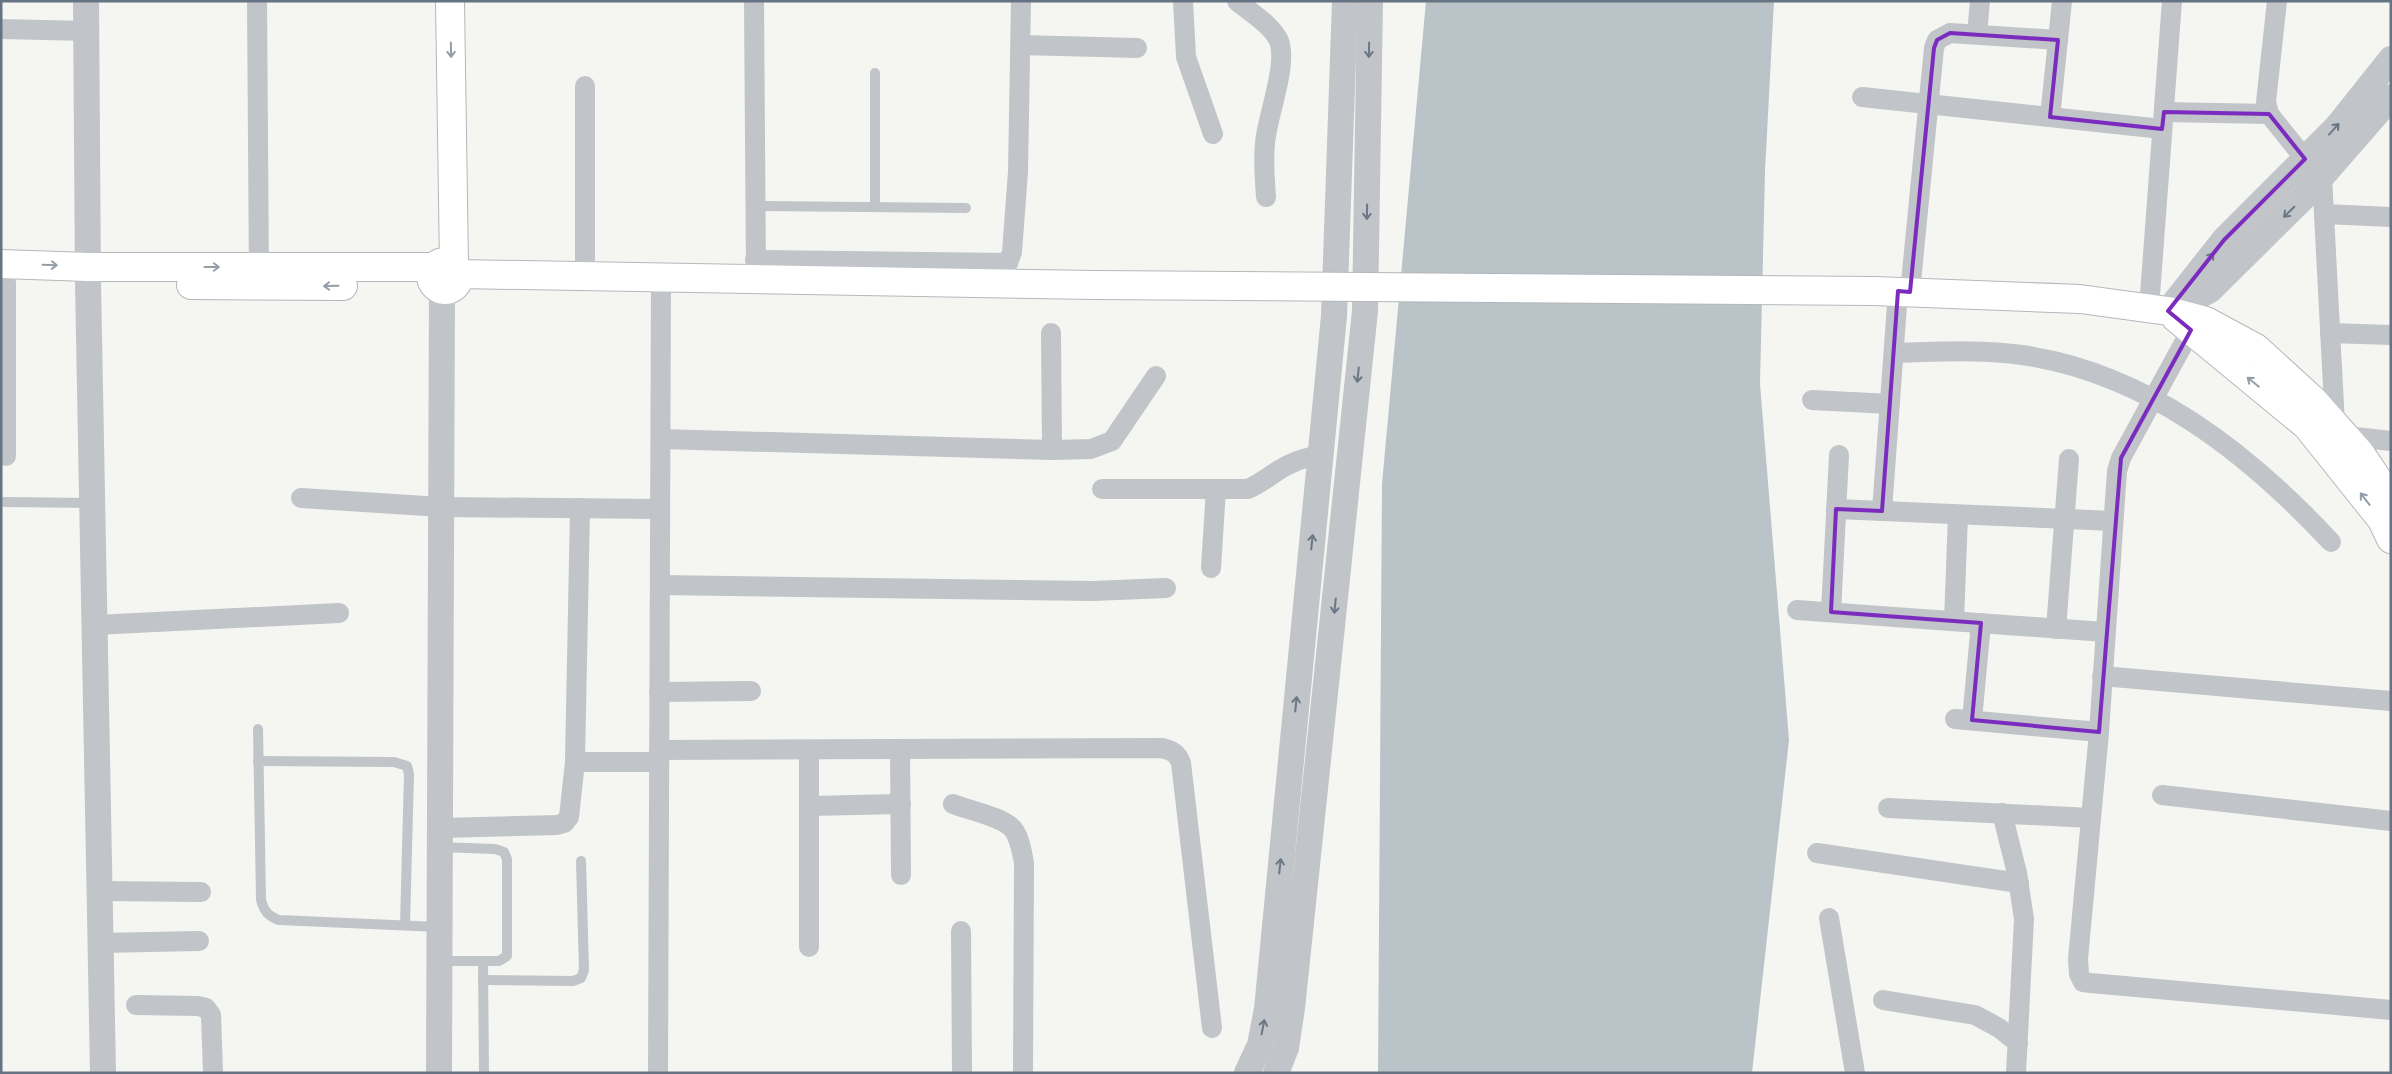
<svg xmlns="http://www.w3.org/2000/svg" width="2392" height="1074" font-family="'Open Sans',sans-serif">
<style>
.water{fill:#b9c3c8}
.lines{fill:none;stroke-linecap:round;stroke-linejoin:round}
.primary-casing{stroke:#b4b8bc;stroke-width:30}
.trunk-casing{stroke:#b4b7ba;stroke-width:30}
.service{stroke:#c1c4c8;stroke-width:10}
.minor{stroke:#c1c4c8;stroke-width:20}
.tertiary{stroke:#c1c4c8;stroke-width:26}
.primary{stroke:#fff;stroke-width:28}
.trunk{stroke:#fff;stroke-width:28}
.primary-bridge-casing{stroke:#b4b8bc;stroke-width:30;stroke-linecap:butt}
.primary-bridge{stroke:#fff;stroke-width:28}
.oneway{stroke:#949da8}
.oneway2{stroke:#6b7786}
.marked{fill:none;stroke:#7b2cbf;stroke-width:4;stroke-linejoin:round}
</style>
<rect width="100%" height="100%" fill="#f5f6f2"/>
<polygon class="water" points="1426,1 1774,1 1765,171 1760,384 1789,740 1752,1073 1378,1073 1382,484"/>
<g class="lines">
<defs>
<g id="primary">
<polyline points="459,274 1095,285"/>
<polyline points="1874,291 2080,299 2168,311 2206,321 2256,348 2313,400 2360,453 2391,499"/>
<polyline points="2176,318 2307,426 2382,520 2391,539"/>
</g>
<g id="trunk">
<polyline points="450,1 454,265"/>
<circle cx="445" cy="276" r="14"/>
<polyline points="1,264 88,267 434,267"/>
<polyline points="191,285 343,286"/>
</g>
</defs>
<use href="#primary" class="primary-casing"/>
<use href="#trunk" class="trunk-casing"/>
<g class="service">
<polyline points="875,73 875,207"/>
<polyline points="755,206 966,208"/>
<polyline points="4,502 92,503"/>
<path d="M258,729L261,900C264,911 268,916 279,920L439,927"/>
<polyline points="258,761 394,762 407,766 409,774 405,925"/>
<polyline points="439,847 495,849 504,852 507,859 507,956 499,961 440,961"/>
<polyline points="483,962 484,1073"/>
<polyline points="483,980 573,981 581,978 584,970 581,861"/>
</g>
<g class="minor">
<polyline points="257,1 259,280"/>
<polyline points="754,1 756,274"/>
<polyline points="1183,1 1186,57 1213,134"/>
<path d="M1237,1C1250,12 1272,25 1279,41C1288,65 1267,117 1265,143C1263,161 1265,180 1266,197"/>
<polyline points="2277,1 2266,102 2269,114 2305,159"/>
<polyline points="1,29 86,31"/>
<polyline points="1977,34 1980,1"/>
<polyline points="1021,45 1137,48"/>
<polyline points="1862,97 2162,129"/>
<polyline points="2164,112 2269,114"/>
<polyline points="2050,117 2062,1"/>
<polyline points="2322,176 2335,425"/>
<polyline points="2324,214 2391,217"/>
<polyline points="755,260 1008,263 1012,252 1018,172 1021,1"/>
<polyline points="585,277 585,86"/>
<polyline points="6,282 6,456"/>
<polyline points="1910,292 1934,48 1937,40 1950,33 2058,40"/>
<polyline points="2149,308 2172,1"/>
<polyline points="2191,330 2121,458 2117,471 2099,732 2078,959 2079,974 2083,982 2091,983 2391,1010"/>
<polyline points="1051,333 1052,450"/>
<polyline points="2330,333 2391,335"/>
<path d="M1894,353C1936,352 1980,349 2022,355C2147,373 2248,453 2331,542"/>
<polyline points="1812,400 1890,404"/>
<polyline points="2346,436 2391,441"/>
<polyline points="661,439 1052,450 1091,449 1112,441 1156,376"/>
<path d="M1102,489H1248C1262,483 1273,473 1286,466C1297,460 1308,457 1320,455"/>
<polyline points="301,498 441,507 660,509"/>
<polyline points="1836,509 2113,521"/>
<polyline points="1882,511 1898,291"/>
<polyline points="1211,568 1216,489"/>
<polyline points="660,585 1093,591 1166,588"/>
<polyline points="1797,610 2105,632"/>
<polyline points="1831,612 1839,455"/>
<polyline points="1954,621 1958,515"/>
<polyline points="95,625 339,613"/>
<polyline points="2056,629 2069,459"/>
<polyline points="2102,676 2391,701"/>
<polyline points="659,692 751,691"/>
<polyline points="1955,719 2099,732"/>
<polyline points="1972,720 1981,623"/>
<polyline points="900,749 901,875"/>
<path d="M659,750L1162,748C1173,751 1177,753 1181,763L1212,1028"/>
<polyline points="809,750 809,947"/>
<polyline points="575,762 659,762"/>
<polyline points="2162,795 2391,821"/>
<path d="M953,804C968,810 1003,817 1013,829C1020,838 1022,852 1024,863L1023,1073"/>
<polyline points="809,806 901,804"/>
<polyline points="1888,808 2091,818"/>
<polyline points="2002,813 2017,873 2024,919 2016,1073"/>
<polyline points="440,828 557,825 564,823 569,817 575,762 580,508"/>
<polyline points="1817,853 2019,883"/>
<polyline points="100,891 201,892"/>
<polyline points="1829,918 1855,1073"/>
<polyline points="961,931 962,1073"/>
<polyline points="101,943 199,941"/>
<polyline points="1883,1000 1975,1015 1999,1028 2018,1043"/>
<polyline points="136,1005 198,1006 206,1008 211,1015 213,1073"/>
<polyline points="658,1073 661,278"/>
</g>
<g class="tertiary">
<polyline points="86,1 88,283 103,1073"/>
<polyline points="2176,308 2210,290 2304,197 2391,97"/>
<polyline points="2168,311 2224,240 2336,128 2391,59"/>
<polyline points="439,1073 442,289"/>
<polyline points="1247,1073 1260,1045 1267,1009 1334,316 1345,1"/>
<polyline points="1276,1073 1286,1048 1292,1008 1365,311 1370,1"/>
</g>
<use href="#primary" class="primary"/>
<use href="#trunk" class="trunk"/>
<defs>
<polyline id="primary-bridge" points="1095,285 1874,291"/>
</defs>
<use href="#primary-bridge" class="primary-bridge-casing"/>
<use href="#primary-bridge" class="primary-bridge"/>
</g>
<defs><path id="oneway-shaft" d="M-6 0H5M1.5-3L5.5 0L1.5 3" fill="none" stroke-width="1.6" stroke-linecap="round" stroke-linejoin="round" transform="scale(1.25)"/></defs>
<g class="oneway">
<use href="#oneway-shaft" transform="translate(451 50) rotate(89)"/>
<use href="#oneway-shaft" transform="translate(50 265) rotate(2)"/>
<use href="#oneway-shaft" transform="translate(212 267)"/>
<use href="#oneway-shaft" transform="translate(331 286) rotate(179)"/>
<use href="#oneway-shaft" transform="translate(2253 382) rotate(-141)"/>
<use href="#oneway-shaft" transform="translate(2365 499) rotate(-128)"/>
</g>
<g class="oneway2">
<use href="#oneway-shaft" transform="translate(1369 50) rotate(91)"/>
<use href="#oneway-shaft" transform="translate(2334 129) rotate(-48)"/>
<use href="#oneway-shaft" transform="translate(1367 212) rotate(91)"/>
<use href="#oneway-shaft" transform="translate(2289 212) rotate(135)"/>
<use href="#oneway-shaft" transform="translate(2209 259) rotate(-52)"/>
<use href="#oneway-shaft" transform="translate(1358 375) rotate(96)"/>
<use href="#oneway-shaft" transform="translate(1312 542) rotate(-84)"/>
<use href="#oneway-shaft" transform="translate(1335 606) rotate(96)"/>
<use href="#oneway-shaft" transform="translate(1296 704) rotate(-84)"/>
<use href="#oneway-shaft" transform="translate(1280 866) rotate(-84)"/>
<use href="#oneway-shaft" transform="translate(1263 1027) rotate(-79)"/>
</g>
<path class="marked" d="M1950,33L2058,40L2050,117L2162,129L2164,112L2269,114L2305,159L2224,240L2168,311L2191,330L2121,458L2099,732L1972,720L1981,623L1831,612L1836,509L1882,511L1898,291L1910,292L1934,48L1937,40Z"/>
<rect width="2392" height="1074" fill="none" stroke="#667382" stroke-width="5"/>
</svg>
